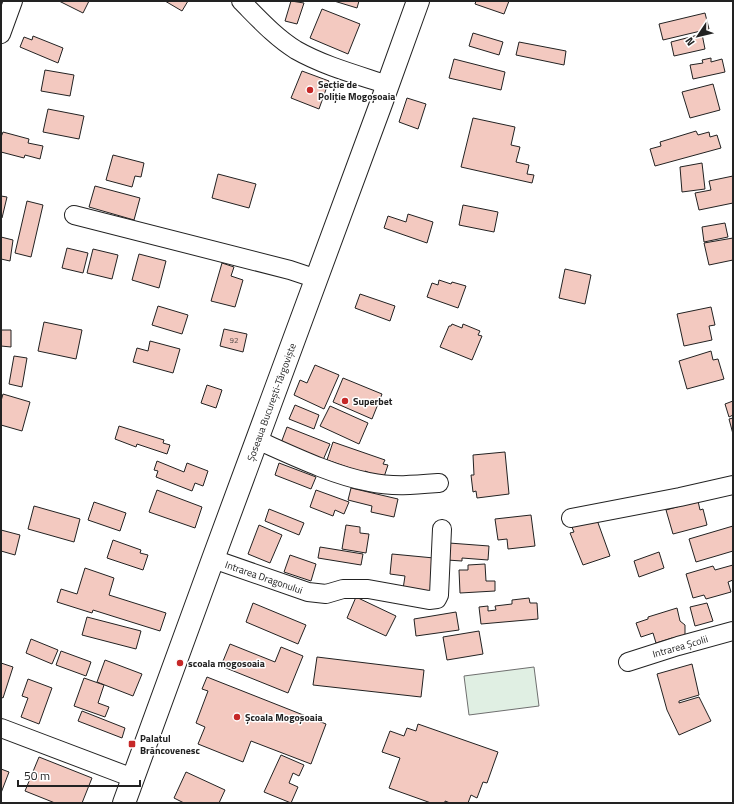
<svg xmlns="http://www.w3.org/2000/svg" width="734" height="804" font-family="'Titillium Web',sans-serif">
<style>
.grass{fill:#e0efe3;stroke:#6f6f6f}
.building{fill:#f3c9c0;stroke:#222}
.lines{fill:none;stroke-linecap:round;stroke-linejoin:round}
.minor-casing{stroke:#222;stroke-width:20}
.major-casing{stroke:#222;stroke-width:24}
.minor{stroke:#fff;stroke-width:18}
.major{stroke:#fff;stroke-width:22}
.poi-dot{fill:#c62828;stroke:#fff;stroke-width:1.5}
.labels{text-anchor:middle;stroke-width:3;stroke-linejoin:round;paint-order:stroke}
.number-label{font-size:8px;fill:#564c4a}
.poi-label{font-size:10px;font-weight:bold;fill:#222;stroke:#fff;text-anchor:start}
.street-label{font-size:10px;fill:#222;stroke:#fff}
</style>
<rect width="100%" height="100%" fill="#fff"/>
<polygon class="grass" points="534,667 539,706 469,715 464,676"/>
<g class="building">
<polygon points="59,1 89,1 83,13"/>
<polygon points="165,1 188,1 182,11"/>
<polygon points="291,1 304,3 297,24 285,21"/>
<polygon points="334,1 359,1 357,8"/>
<polygon points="476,1 509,1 504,14 475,4"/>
<polygon points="322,9 360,24 348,54 310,38"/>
<polygon points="705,13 709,29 663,40 659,24"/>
<polygon points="473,33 503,42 499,55 469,46"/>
<polygon points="702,34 705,49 674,56 671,42"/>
<polygon points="33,36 63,48 58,63 20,47 24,37 32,40"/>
<polygon points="519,42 566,51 564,65 516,55"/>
<polygon points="711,58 711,62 722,59 725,72 693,79 690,65 703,63 702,60"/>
<polygon points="454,59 505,72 501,90 449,78"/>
<polygon points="45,70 74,75 70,96 41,91"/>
<polygon points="302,71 329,81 319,109 291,98"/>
<polygon points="713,84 720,110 690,118 682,92"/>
<polygon points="407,98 426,104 418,129 399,122"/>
<polygon points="48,109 84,116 79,139 43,132"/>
<polygon points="473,118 515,127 511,145 520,147 516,162 529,165 527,174 534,175 532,183 461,167"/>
<polygon points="696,131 698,135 709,132 710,137 717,135 721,148 655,166 650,149 661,146 660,142"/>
<polygon points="3,132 29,139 28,143 43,146 40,159 25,155 24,158 1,152 1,137"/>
<polygon points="113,155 144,163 141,177 135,176 132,187 106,180"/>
<polygon points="702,163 705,189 682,192 680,167"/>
<polygon points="218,174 256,184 249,208 212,198"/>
<polygon points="733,176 733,203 699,210 695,193 711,190 709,181"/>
<polygon points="95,186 140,198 134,220 89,207"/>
<polygon points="1,196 7,197 2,218 1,218"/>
<polygon points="27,201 43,205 31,257 15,253"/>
<polygon points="463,205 498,212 494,232 459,225"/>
<polygon points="408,214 433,222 427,243 384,228 388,216 406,222"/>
<polygon points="725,223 728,237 704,242 702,227"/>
<polygon points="1,237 13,240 10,261 1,259"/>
<polygon points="733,238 733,260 709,265 704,243"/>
<polygon points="67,248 88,253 83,273 62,268"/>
<polygon points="93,249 118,255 112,279 87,273"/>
<polygon points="139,254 166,261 159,288 132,280"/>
<polygon points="222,263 234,267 231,276 243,280 235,307 211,301"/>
<polygon points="565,269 591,275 585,304 559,298"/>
<polygon points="439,280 451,284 452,282 466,286 458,308 427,297 432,283 438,285"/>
<polygon points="360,294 395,306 390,321 355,308"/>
<polygon points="158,306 188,315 182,334 152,325"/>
<polygon points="711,307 715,325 709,326 712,340 684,346 677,314"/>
<polygon points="44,322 82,330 76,359 38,351"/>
<polygon points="452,324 462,328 463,324 480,331 478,335 482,336 472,360 440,347 449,326 451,326"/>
<polygon points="224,329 247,334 243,352 220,346"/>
<polygon points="1,330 11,330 11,347 1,346"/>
<polygon points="150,341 180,349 173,373 133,362 137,348 148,351"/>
<polygon points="711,351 713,360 718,359 724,379 687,389 679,361"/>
<polygon points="14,356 27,358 22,387 9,384"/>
<polygon points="315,365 339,375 324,409 294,395 300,380 307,383"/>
<polygon points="343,378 382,394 372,419 333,402"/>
<polygon points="207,385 222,390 216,408 201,403"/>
<polygon points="3,394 30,402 22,431 1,425 1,401"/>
<polygon points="733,401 733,415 729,417 725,404"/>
<polygon points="295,405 319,415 314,429 289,419"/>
<polygon points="330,406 368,423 359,444 320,426"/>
<polygon points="733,418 733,434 729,419"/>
<polygon points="119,426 164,440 163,443 170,445 167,454 137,444 136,447 115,439"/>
<polygon points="287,427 330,444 323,460 281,443"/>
<polygon points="333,442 385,460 383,464 388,465 384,477 377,476 365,471 364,473 327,460"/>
<polygon points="505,452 509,494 477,498 476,491 473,492 471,475 474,475 473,455"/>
<polygon points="157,461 184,472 187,463 208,471 203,486 195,483 192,491 156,477 158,471 154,470"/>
<polygon points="279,463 316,477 311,489 275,475"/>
<polygon points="351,488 398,499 394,517 371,512 372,506 348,500"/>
<polygon points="157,490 202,507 195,528 149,512"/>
<polygon points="316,490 349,502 344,514 335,510 333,516 310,507"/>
<polygon points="698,501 700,510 703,509 707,525 673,534 666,510"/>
<polygon points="94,502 126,513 120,531 88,520"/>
<polygon points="34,506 80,519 74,542 28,529"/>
<polygon points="269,509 304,523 299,535 265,521"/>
<polygon points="531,515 535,546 508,549 507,539 498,540 495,519"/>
<polygon points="597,520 610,556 583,565 570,533 574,532 571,525"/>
<polygon points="259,525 282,535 270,563 248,554"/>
<polygon points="346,525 360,527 360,533 369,534 366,553 342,549"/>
<polygon points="733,526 733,551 696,562 689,539"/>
<polygon points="1,530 20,535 15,555 1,551"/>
<polygon points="113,540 141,550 140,553 148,555 143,570 107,558"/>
<polygon points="449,543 489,546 488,560 462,558 462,561 447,560"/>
<polygon points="320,547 363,554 361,565 318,558"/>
<polygon points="659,552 664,568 639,577 634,561"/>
<polygon points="392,554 434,558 431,592 403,589 405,576 390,574"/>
<polygon points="290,555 316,564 311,581 284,572"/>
<polygon points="485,564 486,581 495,581 495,591 460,593 459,570 468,570 468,565"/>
<polygon points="733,565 733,580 728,582 731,592 706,599 704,595 693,598 686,574 713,566 715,570"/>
<polygon points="85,568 114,578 109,595 166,613 160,631 93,610 92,613 57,602 61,589 77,594"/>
<polygon points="356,597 396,616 386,636 347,618"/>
<polygon points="529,598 530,603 537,603 538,619 481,624 479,607 488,606 488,611 496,610 495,606 512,604 512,600"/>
<polygon points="253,603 306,625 298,644 246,622"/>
<polygon points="707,603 713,621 695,626 690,607"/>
<polygon points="677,608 680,621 685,625 685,635 675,639 672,638 656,643 653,633 641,637 636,623 648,619 648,617"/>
<polygon points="456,612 459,630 416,636 414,619"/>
<polygon points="87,617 141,631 136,649 82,635"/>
<polygon points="479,631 483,654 447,660 443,637"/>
<polygon points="31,639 58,650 52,664 26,653"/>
<polygon points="230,644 275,662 281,647 303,656 288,693 221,666"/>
<polygon points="61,651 91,662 86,676 56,665"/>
<polygon points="317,657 424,670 421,697 313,685"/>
<polygon points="105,660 142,674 133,696 97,682"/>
<polygon points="1,663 13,667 3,698 1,697"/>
<polygon points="692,664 699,695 679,701 679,703 699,697 711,721 679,735 667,710 657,674"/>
<polygon points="207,677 326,724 311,764 251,741 243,762 198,744 205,727 196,723 208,691 202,689"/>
<polygon points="84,678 104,685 98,703 109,707 105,717 74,706"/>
<polygon points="28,679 52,688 39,724 21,717 28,698 22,696"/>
<polygon points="82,711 125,728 122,738 78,721"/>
<polygon points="418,724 498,752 487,783 483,782 477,798 471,795 468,803 450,803 445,801 445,803 431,803 389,788 400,758 382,752 390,731 404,736 407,728 416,731"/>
<polygon points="281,755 304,765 299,776 293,773 289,783 298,787 291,803 264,792"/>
<polygon points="39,757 92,778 82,803 55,803 25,791"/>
<polygon points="1,769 9,772 1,793"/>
<polygon points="186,772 225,790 219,803 184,803 174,798"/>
</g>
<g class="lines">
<defs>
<g id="minor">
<path d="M241,1C258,18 275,37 296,50C324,66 358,75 388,85"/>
<polyline points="1,34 13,1"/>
<polyline points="74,215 290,270 317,279"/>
<path d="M257,440C291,455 332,475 369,482C392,487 415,485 439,483"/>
<polyline points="571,518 680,497 733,485"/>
<polyline points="213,559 308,592 326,594 343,589 368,589 429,600 437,599 439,595 442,529"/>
<polyline points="628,662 678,646 733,631"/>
<polyline points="1,728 133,778"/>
</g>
<polyline id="major" points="124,803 213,559 382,101 418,1"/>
</defs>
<use href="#minor" class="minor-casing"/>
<use href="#major" class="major-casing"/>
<use href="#minor" class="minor"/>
<use href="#major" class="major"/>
</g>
<g class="poi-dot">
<circle cx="310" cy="90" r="4"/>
<circle cx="345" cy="401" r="4"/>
<circle cx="180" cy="663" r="4"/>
<circle cx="237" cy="717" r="4"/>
<rect x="128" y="740" width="8" height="8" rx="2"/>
</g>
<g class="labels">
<g class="number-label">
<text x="234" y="343">92</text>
</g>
<g class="poi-label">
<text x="318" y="88">Secție de<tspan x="318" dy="12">Poliție Mogoșoaia</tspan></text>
<text x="353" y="405">Superbet</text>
<text x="188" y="667">scoala mogosoaia</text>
<text x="245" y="721">Școala Mogoșoaia</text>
<text x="140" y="742">Palatul<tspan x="140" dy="12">Brâncovenesc</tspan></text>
</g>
<g class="street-label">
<text transform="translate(271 402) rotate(-70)" y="4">Șoseaua București-Târgoviște</text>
<text transform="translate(264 577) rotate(19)" y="4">Intrarea Dragonului</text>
<text transform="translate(680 646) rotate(-16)" y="4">Intrarea Școlii</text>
</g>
</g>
<rect width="734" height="804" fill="none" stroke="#222222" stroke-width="4"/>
<g transform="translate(698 36) rotate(235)" stroke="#ffffff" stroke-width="3" paint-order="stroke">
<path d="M0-3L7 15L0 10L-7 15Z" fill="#222222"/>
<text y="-6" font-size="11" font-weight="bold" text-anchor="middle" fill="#222222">N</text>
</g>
<path d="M18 780v6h122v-6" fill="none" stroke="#222222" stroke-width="2"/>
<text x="24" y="780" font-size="12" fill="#222222" stroke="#ffffff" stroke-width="3" paint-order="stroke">50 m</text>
</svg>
